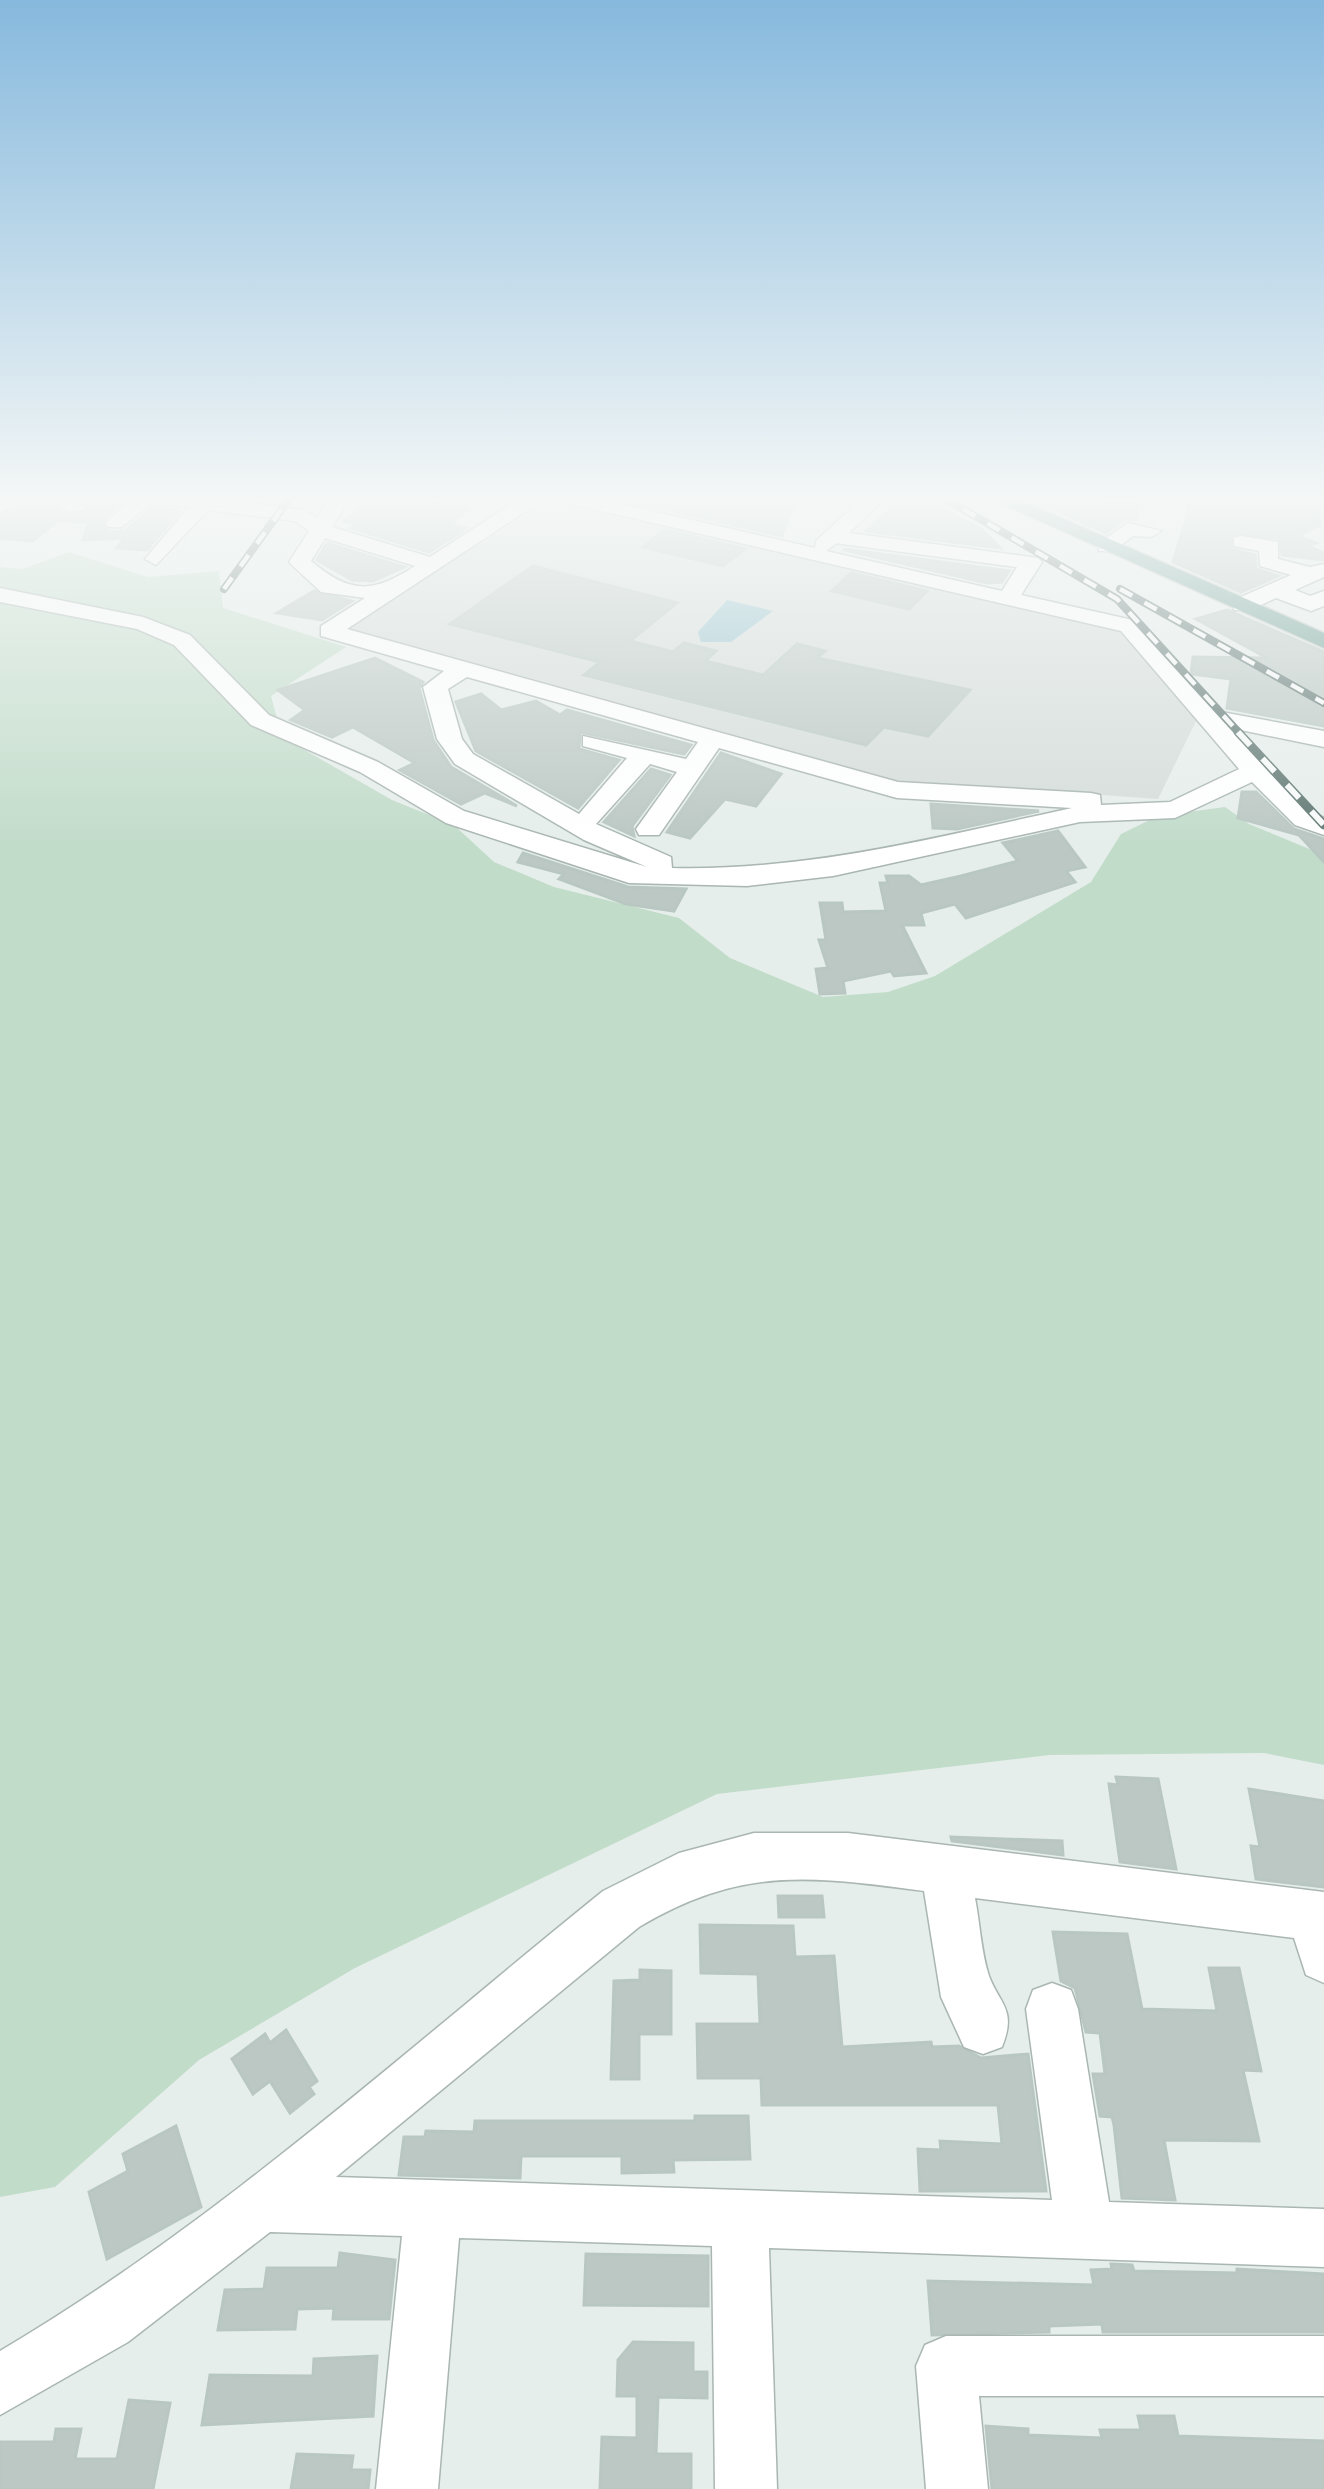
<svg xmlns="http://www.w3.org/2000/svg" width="1324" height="2489" font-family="Roboto,sans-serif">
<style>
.built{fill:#d5ddda}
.green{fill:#c2dcca}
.water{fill:#94c1cd}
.building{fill:#bcc8c4;stroke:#b9c7c2;stroke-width:3}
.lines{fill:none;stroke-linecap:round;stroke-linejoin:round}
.minor-casing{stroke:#a9b6b2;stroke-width:3}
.major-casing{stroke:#c3c9c8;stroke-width:3}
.minor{fill:#fff;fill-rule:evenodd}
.major{fill:#6f9f95;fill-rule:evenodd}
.rail-far1-casing{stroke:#627974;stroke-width:8}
.rail-casing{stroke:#627974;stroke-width:9}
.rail-far1{stroke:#f7faf9;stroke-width:4.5;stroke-dasharray:14;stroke-linecap:butt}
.rail{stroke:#f7faf9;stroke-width:6;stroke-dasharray:18;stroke-linecap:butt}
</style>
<rect width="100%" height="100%" fill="#e6eeeb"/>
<polygon class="built" points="566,503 1111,627 1126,636 1197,719 1158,799 992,787 927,790 348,636 350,626 540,506"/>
<polygon class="green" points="69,552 148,577 219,571 223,608 346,647 271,696 282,737 392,800 454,825 494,862 554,887 679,918 730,958 823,997 888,992 935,976 1091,882 1121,834 1158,816 1225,807 1249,824 1324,855 1324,1765 1264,1753 1049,1755 717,1794 355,1968 199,2060 55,2187 0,2197 0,567 23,569"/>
<polygon class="water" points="727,600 773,611 731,642 701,642 698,632"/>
<g class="building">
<polygon points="75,495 125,495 101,523 108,532 125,531 153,508 180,511 147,550 117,548 125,538 83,540 89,522 57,521 33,541 0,538 0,516 43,501 67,516 90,510"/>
<polygon points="383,495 469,509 449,524 467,528 429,552 351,528 358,524 344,521"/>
<polygon points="659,495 796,495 782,536 646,505"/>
<polygon points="917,495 982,530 1000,548 866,531 904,497"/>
<polygon points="1021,495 1109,503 1140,504 1136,520 1125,519 1106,533"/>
<polygon points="1234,495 1316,495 1320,525 1298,536 1316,543 1308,546 1324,553 1324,560 1282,555 1279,538 1233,534 1231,549 1255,555 1256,569 1278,576 1241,592 1173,562 1189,511 1183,497"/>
<polygon points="666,530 745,549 723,566 643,547"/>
<polygon points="327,543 404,567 373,581 352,580 317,560"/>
<polygon points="844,550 845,549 1009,571 1002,582 987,583"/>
<polygon points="533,566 677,603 630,641 673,652 684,643 716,651 705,661 763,675 797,644 825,651 817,658 970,690 928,736 884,727 866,745 584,675 600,662 450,624"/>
<polygon points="851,573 927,591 909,609 832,591"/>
<polygon points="314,591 352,601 322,620 277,613"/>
<polygon points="1227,610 1324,652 1324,726 1227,708 1231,679 1191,674 1193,657 1267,658 1196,619"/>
<polygon points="375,658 423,682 419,688 433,740 451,767 517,806 485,793 461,804 400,770 415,763 353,727 332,737 291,720 305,710 278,690"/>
<polygon points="481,694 501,710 536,701 560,715 567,710 691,745 684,754 580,732 579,749 619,760 578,808 476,751 456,702"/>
<polygon points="721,753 781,774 756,806 725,799 690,838 667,832"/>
<polygon points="651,769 670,775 632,826 634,836 604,822"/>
<polygon points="1242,792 1256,792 1294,829 1324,839 1324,862 1299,835 1238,818"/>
<polygon points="931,804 1039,811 957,829 933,828"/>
<polygon points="1058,831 1085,867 1066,871 1075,882 966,918 955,904 921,913 924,925 902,925 926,973 894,976 891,971 843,981 845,993 820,994 816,969 828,968 819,940 826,940 820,903 842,903 843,912 886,911 880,883 888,883 886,876 909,876 921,885 961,876 1018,861 1003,843"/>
<polygon points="523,853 628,887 686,889 674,911 626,904 559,879 564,874 518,862"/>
<polygon points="1116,1777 1158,1779 1176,1869 1120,1862 1109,1784 1118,1785"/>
<polygon points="1249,1789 1324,1801 1324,1887 1256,1879 1251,1846 1260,1847"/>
<polygon points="951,1837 1062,1841 1063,1855 952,1841"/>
<polygon points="778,1896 822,1896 824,1917 779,1917"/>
<polygon points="700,1925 793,1926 795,1957 834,1956 842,2047 931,2042 932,2047 959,2046 981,2058 1028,2054 1046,2191 920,2191 918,2149 941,2150 940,2141 1002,2144 998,2105 762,2105 761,2078 698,2078 697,2024 760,2024 758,1974 701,1973"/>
<polygon points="1053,1932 1127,1934 1142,2009 1217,2011 1209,1968 1239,1968 1261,2071 1243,2070 1259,2141 1164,2140 1175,2200 1122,2198 1114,2125 1112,2117 1100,2116 1093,2074 1105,2074 1100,2033 1086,2032 1075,1988 1061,1981"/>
<polygon points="640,1970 671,1971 671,2034 639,2034 639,2079 611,2079 614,1981 640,1980"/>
<polygon points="286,2030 317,2081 309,2087 314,2094 290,2113 270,2081 253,2094 232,2059 265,2034 270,2043"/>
<polygon points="695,2116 748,2116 750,2159 673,2160 674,2172 622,2173 622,2156 521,2156 520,2178 399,2175 404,2137 425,2137 426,2131 474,2132 475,2121 695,2121"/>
<polygon points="176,2126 201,2207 107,2259 89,2192 128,2171 123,2154"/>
<polygon points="340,2253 395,2260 389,2319 333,2319 334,2308 297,2309 295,2329 218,2330 225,2290 264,2289 267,2268 338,2268"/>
<polygon points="586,2254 708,2256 708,2306 584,2305"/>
<polygon points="1111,2264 1132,2265 1134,2271 1237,2273 1237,2269 1324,2274 1324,2332 1103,2332 1102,2324 1049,2326 1049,2332 932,2335 928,2281 1094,2285 1091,2270 1112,2269"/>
<polygon points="633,2342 693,2343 693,2372 707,2372 707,2398 658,2397 656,2454 691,2454 691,2489 600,2489 602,2437 637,2438 637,2396 617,2396 618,2360"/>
<polygon points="377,2356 373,2416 202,2425 210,2375 313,2376 314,2359"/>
<polygon points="129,2400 170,2403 153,2489 0,2489 0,2442 54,2442 56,2429 81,2429 75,2459 117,2459"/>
<polygon points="1138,2416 1174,2416 1178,2436 1324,2441 1324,2489 992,2489 986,2426 1028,2429 1028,2435 1102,2438 1100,2430 1141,2430"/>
<polygon points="297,2454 353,2456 351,2470 370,2470 368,2489 291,2489"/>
</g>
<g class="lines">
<defs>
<g id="minor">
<polygon points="13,495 67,495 86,508 69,512 43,496 0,512 0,499"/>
<path d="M129,495H187L301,510L317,518L332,495H352L332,527L430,557L525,495H582L815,548L816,541L866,495H888L849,533L1038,558L1042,562L1021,595L1137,621L1216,711L1324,731V747L1231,728L1313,813L1324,818V835L1295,825L1252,782L1175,818L1080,822L833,876L747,886L629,883L446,823L360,772L251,725L174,645L137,629L0,602V588L143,617L190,635L269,715L378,762L464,811L647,867L584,840L455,764L437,739L423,687L444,671L321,636V626L365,598L321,592L293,566L289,562L309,531L295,521L208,510L156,565L145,559L189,507L152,503L122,527H108L105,523L132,499ZM546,498L1121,631L1239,769L1170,802L1101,805L1100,795L1091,793L898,782L347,629ZM325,538L415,566C373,593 351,595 311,561ZM837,543L842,544L1017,567L1002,591L826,551ZM467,677L698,742L686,759L583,736V746L627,758L579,814L473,754L462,739L448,689ZM719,748L897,798L1072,808C938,837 809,871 672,868L671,857L596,824L650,764L677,772L636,829L639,835H659Z"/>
<polygon points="1128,523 1161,531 1151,537 1133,536 1113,551 1099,551 1099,543"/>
<polygon points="1241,536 1278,542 1278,559 1310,567 1324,564 1324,577 1295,590 1310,596 1324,591 1324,606 1311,611 1276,598 1250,610 1234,610 1234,600 1291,575 1260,566 1259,551 1234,546 1234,538"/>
<path d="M754,1833H848L1324,1892V1983L1306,1975L1294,1938L975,1898C980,1923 981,1952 989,1976C1000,2005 1017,2009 1002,2047L983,2054L964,2047L941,1997L924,1891C810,1876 742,1866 639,1927L336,2177L1052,2200L1026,2009L1033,1990L1052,1983L1071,1990L1078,2009L1109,2202L1324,2209V2267L769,2248L777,2489H715L712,2246L459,2238L438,2489H376L402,2236L270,2232L128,2342L0,2415V2351C217,2223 407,2049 603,1891L679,1853Z"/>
<polygon points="946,2336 1324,2336 1324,2396 979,2396 988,2489 926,2489 916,2366 925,2345"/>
</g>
<polygon id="major" points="982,495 1009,495 1324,633 1324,648"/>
</defs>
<use href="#minor" class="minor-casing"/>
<use href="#major" class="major-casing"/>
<use href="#minor" class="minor"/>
<use href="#major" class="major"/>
<defs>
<g id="rail-far1">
<polyline points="939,495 1117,599 1241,735"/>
<polyline points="224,589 292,495"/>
<polyline points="1120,589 1324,703"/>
</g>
<polyline id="rail" points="1238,732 1324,825"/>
</defs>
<use href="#rail-far1" class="rail-far1-casing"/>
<use href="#rail" class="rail-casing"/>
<use href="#rail-far1" class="rail-far1"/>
<use href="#rail" class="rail"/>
</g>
<linearGradient id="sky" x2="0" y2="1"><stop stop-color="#86b9dd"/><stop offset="0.59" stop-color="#f4f7f6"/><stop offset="1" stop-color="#f4f7f6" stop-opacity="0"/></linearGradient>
<rect width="1324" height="844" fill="url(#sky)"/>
</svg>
